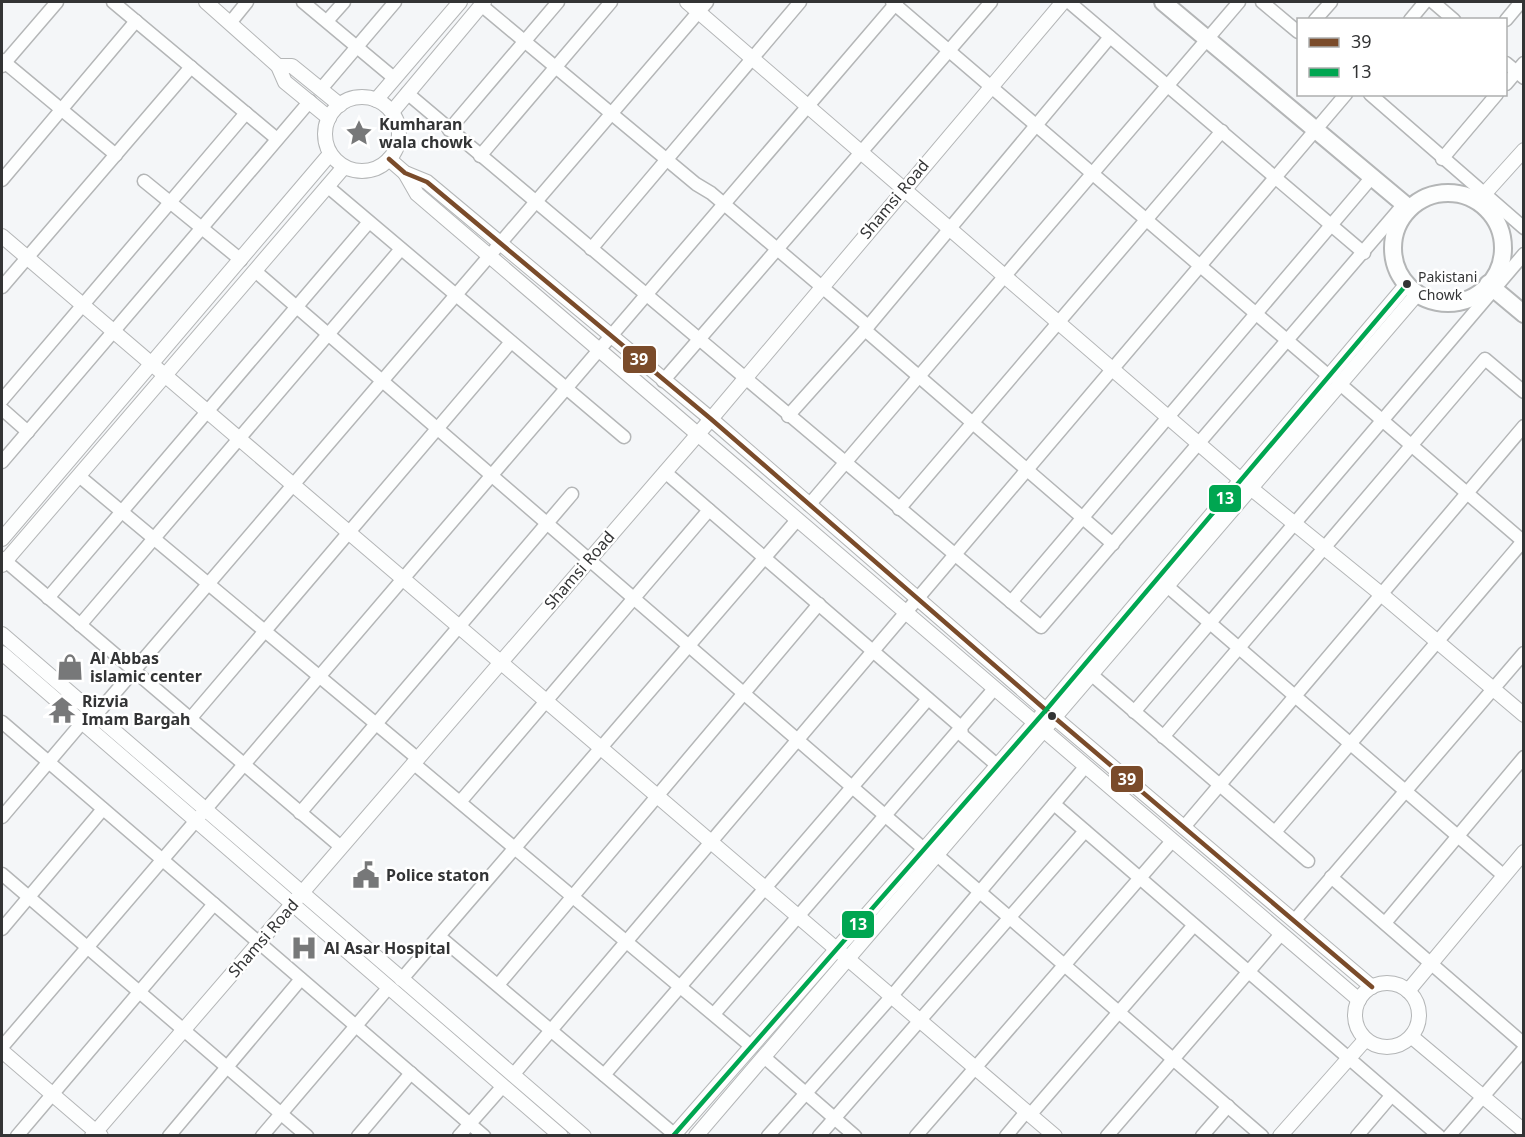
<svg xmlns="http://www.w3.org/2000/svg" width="1525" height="1137" font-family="'Noto Sans',sans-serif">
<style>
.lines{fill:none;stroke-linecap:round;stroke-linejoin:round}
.minor-casing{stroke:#b4b6b7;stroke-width:15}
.tertiary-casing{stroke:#b4b6b7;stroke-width:16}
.secondary-casing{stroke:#b4b6b7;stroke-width:20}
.minor{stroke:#fdfefe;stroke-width:12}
.tertiary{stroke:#fdfefe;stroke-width:14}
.secondary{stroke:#fdfefe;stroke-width:16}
.bus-1-casing{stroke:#fff;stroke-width:9}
.bus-2-casing{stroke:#fff;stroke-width:9}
.bus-1{stroke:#7a4b2a;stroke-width:4.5}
.bus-2{stroke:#00a651;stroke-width:4.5}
.bus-dot{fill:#333435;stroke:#fff;stroke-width:2}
.labels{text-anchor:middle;stroke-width:5;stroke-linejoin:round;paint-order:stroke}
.bus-label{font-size:14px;fill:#333435;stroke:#fff;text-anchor:start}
.poi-label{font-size:16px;font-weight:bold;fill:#333435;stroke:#fff;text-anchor:start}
.street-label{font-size:16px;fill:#333435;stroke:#fff}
.line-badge{stroke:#fff;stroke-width:2}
.badge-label{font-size:16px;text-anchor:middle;font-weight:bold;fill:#fff}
</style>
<rect width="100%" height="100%" fill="#f4f6f8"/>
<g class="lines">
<defs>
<g id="minor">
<polyline points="113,2 277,139"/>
<polyline points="303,2 394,78"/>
<polyline points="892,2 1330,377"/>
<polyline points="1069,2 1364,253"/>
<polyline points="1262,2 1298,32"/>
<polyline points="1433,2 1454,20"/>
<polyline points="481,5 696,184 711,193 868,326"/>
<polyline points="1315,20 1331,2"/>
<polyline points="1410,20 1425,2"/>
<polyline points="1506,20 1521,2"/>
<polyline points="327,21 344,2"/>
<polyline points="230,23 247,2"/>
<polyline points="2,60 116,155"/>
<polyline points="1506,63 1524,78"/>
<polyline points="2,66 57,2"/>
<polyline points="1506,84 1524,63"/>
<polyline points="321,89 395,2"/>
<polyline points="407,93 1041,627 1404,204"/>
<polyline points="1370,94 1524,228"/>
<polyline points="449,130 558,2"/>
<polyline points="480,156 611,2"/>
<polyline points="1442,159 1497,94"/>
<polyline points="2,180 136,21"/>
<polyline points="144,181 241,260"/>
<polyline points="327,186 624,437"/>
<polyline points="591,249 800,2"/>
<polyline points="255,271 925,850"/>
<polyline points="2,287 191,67"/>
<polyline points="865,330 1113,544"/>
<polyline points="663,381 991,2"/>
<polyline points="1340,384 1524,542"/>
<polyline points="2,400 246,113"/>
<polyline points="2,409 28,432"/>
<polyline points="788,416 865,330 1110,37"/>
<polyline points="2,462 310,101"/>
<polyline points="665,472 961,727 962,735 998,766"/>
<polyline points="79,476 417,758"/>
<polyline points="809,505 1239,2"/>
<polyline points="899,509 1222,131"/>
<polyline points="2,558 341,847"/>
<polyline points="1167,586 1503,875"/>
<polyline points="48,598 369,222"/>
<polyline points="1011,602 1372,177"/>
<polyline points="80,625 401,249"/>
<polyline points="1092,675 1308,861"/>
<polyline points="1134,712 1524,254"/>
<polyline points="95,716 707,2"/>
<polyline points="190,719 511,342"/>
<polyline points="2,722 484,1136"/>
<polyline points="1163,737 1485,359 1524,392"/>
<polyline points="413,763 752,1047"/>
<polyline points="460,802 709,510"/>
<polyline points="1054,804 1439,1136"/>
<polyline points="300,813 572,494"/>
<polyline points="2,817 91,712"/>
<polyline points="1184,827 1524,426"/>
<polyline points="1275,832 1524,540"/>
<polyline points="937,855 1262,1136"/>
<polyline points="2,874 307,1136"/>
<polyline points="1331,877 1524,1044"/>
<polyline points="1294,921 1524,653"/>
<polyline points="1385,923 1524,757"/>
<polyline points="2,929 103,809"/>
<polyline points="440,937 674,1134"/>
<polyline points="401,980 797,520"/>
<polyline points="498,985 819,604"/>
<polyline points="714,1014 994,689"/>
<polyline points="2,1047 897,2"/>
<polyline points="764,1057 855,1136"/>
<polyline points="513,1075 1346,94"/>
<polyline points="604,1075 928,699"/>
<polyline points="1030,1115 1194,925"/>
<polyline points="17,1136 214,904"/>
<polyline points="169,1136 301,979"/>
<polyline points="262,1136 389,987"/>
<polyline points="358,1136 411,1073"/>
<polyline points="459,1136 503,1086"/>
<polyline points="768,1136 891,997 1085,767"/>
<polyline points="819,1136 1085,831"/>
<polyline points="916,1136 1172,841"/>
<polyline points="1006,1136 1026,1112"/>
<polyline points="1107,1136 1281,934"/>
<polyline points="1202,1136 1228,1106"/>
<polyline points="1357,1136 1391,1096"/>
<polyline points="1449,1136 1524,1049"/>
</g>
<g id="tertiary">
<polyline points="206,2 278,66 285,82 329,118"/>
<polyline points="687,2 1242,481 1381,594 1524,715"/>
<polyline points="278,66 292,66 340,105"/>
<circle cx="362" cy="134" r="37"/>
<polyline points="376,100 460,2"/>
<polyline points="392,112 484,2"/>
<polyline points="389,159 405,173 427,182 711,419 1055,718 1372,987"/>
<polyline points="405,173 417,194 1359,1000"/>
<polyline points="1478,201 1524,150"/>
<polyline points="2,236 1055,1136"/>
<polyline points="2,539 330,154"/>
<polyline points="2,565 344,167"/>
<polyline points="2,634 584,1136"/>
<polyline points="2,653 561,1136"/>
<circle cx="1387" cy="1015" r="32"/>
<polyline points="1408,991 1524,852"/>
<polyline points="1412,1037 1524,1131"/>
<polyline points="2,1051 101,1136"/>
<polyline points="92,1136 711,419 1063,2"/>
<polyline points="673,1136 1046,710 1407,284"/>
<polyline points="696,1136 1418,293"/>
<polyline points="1280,1136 1365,1040"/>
</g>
<g id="secondary">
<polyline points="1163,2 1409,208"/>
<circle cx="1448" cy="248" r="55"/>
<polyline points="1488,284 1524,314"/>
</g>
</defs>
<use href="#minor" class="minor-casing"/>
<use href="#tertiary" class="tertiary-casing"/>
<use href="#secondary" class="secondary-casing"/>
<use href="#minor" class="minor"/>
<use href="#tertiary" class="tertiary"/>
<use href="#secondary" class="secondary"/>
<defs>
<polyline id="bus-1" points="389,159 405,173 427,182 711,419 1055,718 1372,987"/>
<polyline id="bus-2" points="673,1136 1046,710 1407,284"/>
</defs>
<use href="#bus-1" class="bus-1-casing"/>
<use href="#bus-2" class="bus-2-casing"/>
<use href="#bus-1" class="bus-1"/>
<use href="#bus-2" class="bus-2"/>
</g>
<defs>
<symbol id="sight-bare" viewBox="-9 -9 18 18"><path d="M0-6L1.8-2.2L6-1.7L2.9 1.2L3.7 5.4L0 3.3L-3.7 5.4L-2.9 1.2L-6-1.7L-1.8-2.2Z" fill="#777879" stroke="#fff" stroke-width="2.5" paint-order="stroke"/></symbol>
<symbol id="shop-bare" viewBox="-9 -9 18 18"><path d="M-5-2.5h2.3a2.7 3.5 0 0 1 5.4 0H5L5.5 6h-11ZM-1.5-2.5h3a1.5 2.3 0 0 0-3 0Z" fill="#777879" stroke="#fff" stroke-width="2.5" paint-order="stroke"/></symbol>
<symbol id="temple-bare" viewBox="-9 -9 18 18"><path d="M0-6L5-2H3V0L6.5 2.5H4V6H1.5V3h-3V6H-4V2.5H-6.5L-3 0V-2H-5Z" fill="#777879" stroke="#fff" stroke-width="2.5" paint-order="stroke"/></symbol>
<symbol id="civic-bare" viewBox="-9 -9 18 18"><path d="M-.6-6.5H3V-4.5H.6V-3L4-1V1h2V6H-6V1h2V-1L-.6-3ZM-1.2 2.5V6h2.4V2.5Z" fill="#777879" stroke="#fff" stroke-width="2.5" paint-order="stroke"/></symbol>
<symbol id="hospital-bare" viewBox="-9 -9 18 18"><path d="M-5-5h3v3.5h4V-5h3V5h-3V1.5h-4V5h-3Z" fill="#777879" stroke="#fff" stroke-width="2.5" paint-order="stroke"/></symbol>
</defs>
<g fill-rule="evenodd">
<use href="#sight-bare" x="340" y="114" width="38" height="38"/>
<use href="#shop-bare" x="51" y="648" width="38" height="38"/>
<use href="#temple-bare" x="43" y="691" width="38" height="38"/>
<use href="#civic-bare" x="347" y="856" width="38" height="38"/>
<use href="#hospital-bare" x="285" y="929" width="38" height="38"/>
</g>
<g class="bus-dot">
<circle cx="1407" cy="284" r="5"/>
<circle cx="1052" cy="716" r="5"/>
</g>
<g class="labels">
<g class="bus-label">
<text x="1418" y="282">Pakistani<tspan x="1418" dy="18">Chowk</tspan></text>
</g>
<g class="poi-label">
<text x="379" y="130">Kumharan<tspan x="379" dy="18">wala chowk</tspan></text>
<text x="90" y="664">Al Abbas<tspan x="90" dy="18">islamic center</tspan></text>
<text x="82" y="707">Rizvia<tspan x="82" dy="18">Imam Bargah</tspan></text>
<text x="386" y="881">Police staton</text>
<text x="324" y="954">Al Asar Hospital</text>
</g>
<g class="street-label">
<text transform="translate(894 199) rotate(-50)" y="6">Shamsi Road</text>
<text transform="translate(579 570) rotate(-49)" y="6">Shamsi Road</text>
<text transform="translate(263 938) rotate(-49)" y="6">Shamsi Road</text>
</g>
</g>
<g class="line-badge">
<rect x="622" y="345" width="35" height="29" rx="6" fill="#7a4b2a"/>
<rect x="1208" y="484" width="34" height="29" rx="6" fill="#00a651"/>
<rect x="1110" y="765" width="34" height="28" rx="6" fill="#7a4b2a"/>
<rect x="841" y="910" width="34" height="29" rx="6" fill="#00a651"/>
</g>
<g class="badge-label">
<text x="639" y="365">39</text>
<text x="1225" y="504">13</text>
<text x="1127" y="785">39</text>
<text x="858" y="930">13</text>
</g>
<rect width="1525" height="1137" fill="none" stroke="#333435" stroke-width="6"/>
<rect x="1297" y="18" width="210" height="78" fill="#ffffff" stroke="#adaeae" stroke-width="1.5"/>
<rect x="1309" y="38" width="30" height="9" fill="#7a4b2a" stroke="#adaeae" stroke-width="1.5"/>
<text x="1351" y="48" font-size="18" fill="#333435">39</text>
<rect x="1309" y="68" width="30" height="9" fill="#00a651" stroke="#adaeae" stroke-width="1.5"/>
<text x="1351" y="78" font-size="18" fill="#333435">13</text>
</svg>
